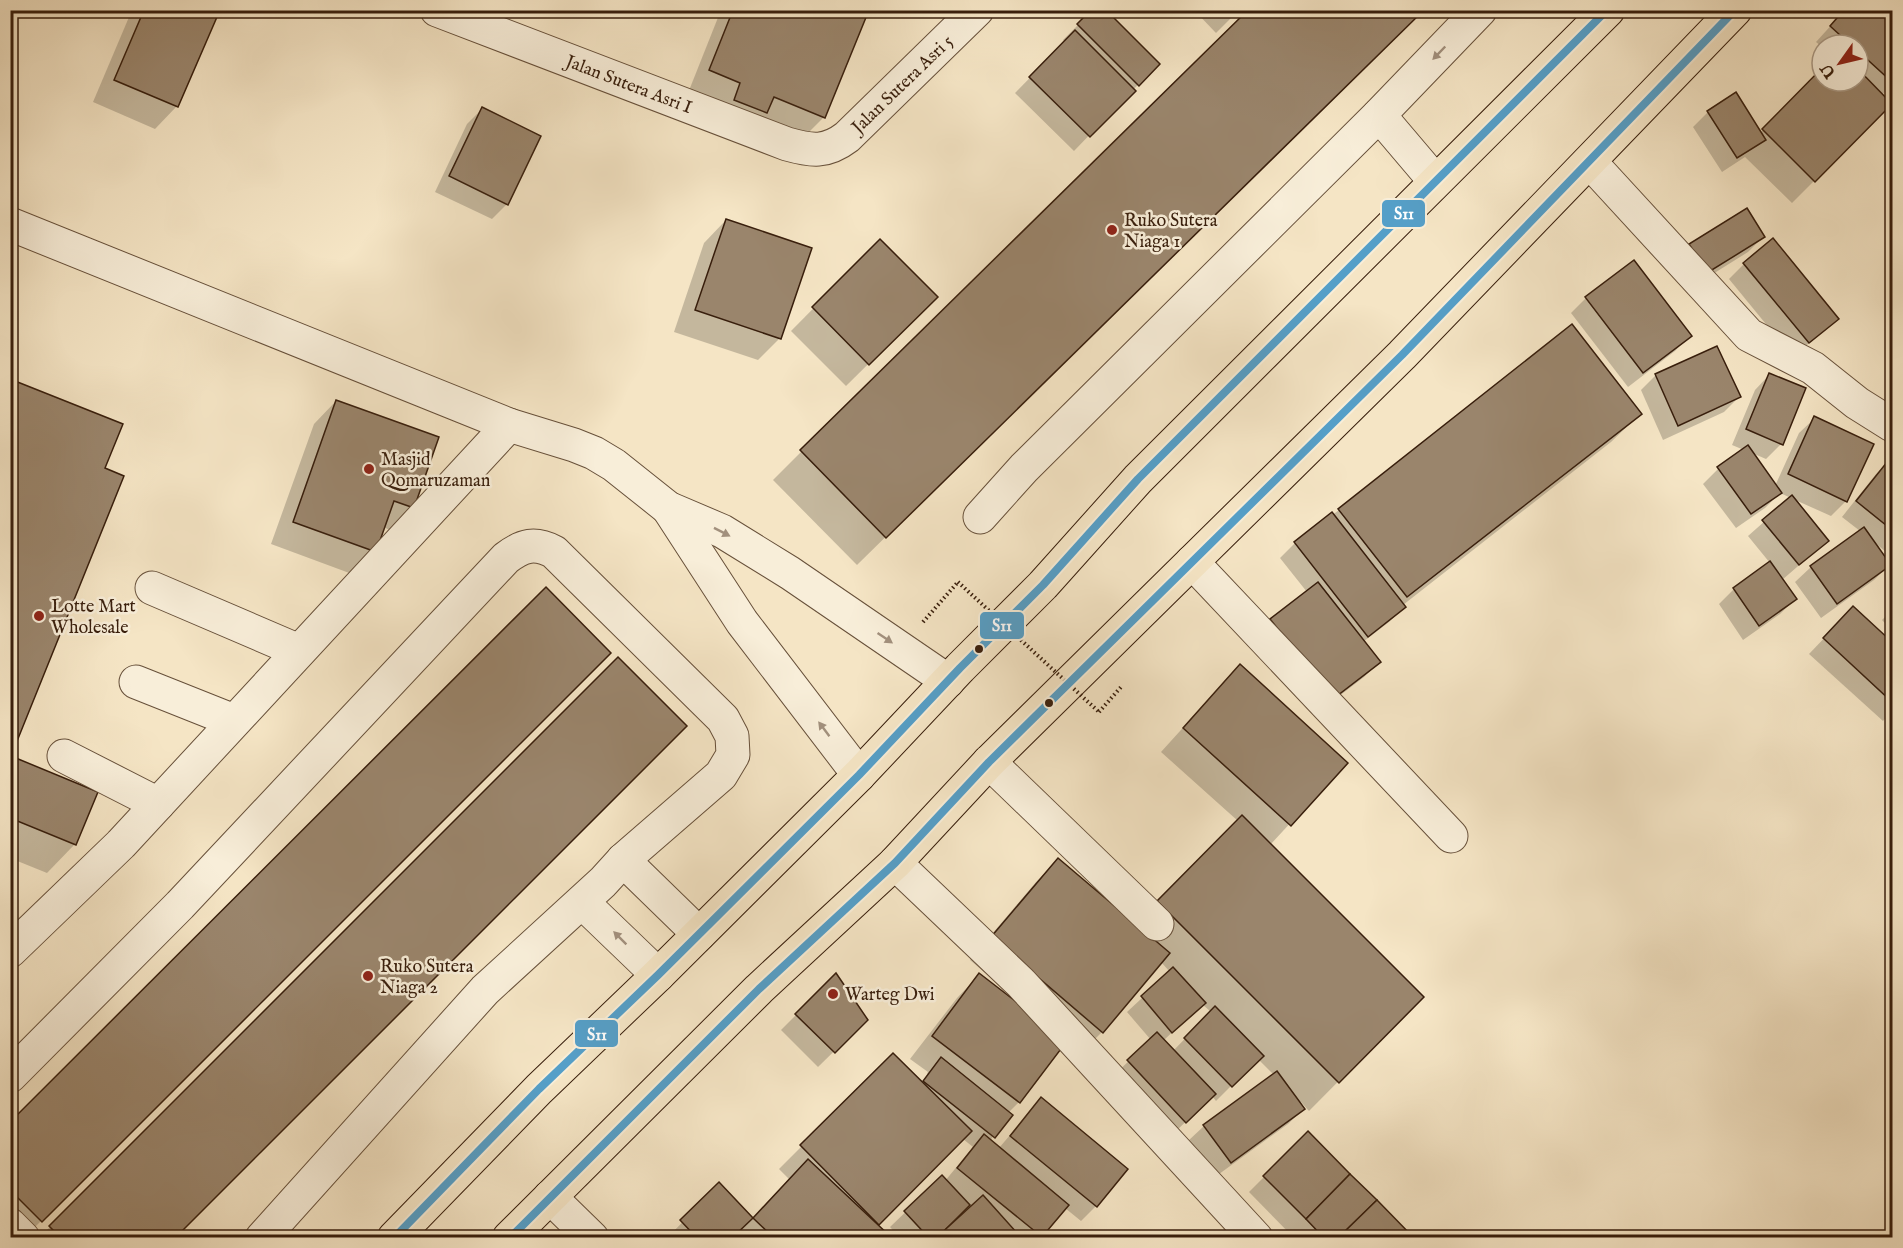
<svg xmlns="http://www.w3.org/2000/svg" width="1903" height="1248" font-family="'IM FELL English',serif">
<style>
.shadow{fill:#0003;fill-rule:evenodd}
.building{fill:#9a856c;stroke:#381e0c;stroke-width:1.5}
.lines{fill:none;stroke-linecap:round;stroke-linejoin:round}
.minor-casing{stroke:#67503a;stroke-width:35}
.major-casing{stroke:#381e0c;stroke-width:35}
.path{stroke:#381e0c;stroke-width:4;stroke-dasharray:1.5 3;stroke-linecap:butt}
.minor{stroke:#f8eed9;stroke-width:33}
.major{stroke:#f5e5c5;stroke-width:33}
.path-bridge{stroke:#381e0c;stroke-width:4;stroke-dasharray:1.5 3;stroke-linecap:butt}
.bus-1-casing{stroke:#f8eed9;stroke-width:12}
.bus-1{stroke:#559fc8;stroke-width:8}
.oneway{fill:#a2907d}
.poi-dot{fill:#8f2418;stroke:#f8eed9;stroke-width:2}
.bus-dot{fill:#381e0c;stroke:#f8eed9;stroke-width:2}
.labels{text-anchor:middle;stroke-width:5;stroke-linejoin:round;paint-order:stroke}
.street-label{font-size:18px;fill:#381e0c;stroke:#f8eed9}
.poi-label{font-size:18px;fill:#381e0c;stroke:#f8eed9;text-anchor:start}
.line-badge{stroke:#f8eed9;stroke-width:2}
.badge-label{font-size:16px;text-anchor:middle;font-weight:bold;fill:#fff}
</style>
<rect width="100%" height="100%" fill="#f5e5c5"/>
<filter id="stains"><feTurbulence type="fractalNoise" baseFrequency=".00333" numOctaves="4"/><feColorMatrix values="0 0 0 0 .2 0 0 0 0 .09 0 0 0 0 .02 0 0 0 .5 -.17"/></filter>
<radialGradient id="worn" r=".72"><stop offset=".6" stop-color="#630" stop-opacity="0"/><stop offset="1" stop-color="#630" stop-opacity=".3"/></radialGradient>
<g class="shadow">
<polygon points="132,10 218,10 177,106 155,129 93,102"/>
<polygon points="721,10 867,10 824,117 801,140 688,93"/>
<polygon points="1093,10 1158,64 1074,151 1015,93 1065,42 1063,40"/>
<polygon points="1194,10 1239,10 1216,33"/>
<polygon points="1422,10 857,565 773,480 802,451"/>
<polygon points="1845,10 1876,10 1892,26 1892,84 1882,95 1891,104 1792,203 1745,157 1722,172 1693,127 1708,112 1760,133 1822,70 1822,81 1858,81 1858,45 1822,45 1822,47 1816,42"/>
<polygon points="1883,10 1892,10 1892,20"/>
<polygon points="482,109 507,204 492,219 435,192 467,124"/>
<polygon points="1892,187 1892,201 1887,192"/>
<polygon points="726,220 780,338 758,360 674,332 704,243"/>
<polygon points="1763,237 1748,252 1692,287 1675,260 1690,245"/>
<polygon points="880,241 936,297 846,386 791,331"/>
<polygon points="1744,264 1837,319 1793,357 1729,279"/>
<polygon points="1586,298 1690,335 1675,351 1628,387 1571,313"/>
<polygon points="1770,374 1781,444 1766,459 1752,453 1775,486 1799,433 1815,418 1846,501 1831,516 1793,499 1827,541 1782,580 1795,599 1780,614 1743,640 1719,604 1734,589 1770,563 1748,536 1791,498 1780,493 1765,508 1736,528 1703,484 1718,469 1744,450 1732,445 1755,390"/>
<polygon points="1656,375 1739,397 1724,412 1663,440 1641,390"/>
<polygon points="336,401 412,508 390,530 383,527 374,551 352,574 271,544 314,424"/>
<polygon points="1640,414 1611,442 1403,605 1404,607 1389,622 1363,642 1379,662 1364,677 1317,713 1256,635 1271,620 1307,592 1280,558 1295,543 1339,510"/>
<polygon points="1891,459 1892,557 1874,542 1889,565 1874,580 1821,618 1795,582 1811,567 1860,531 1842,517 1876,474"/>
<polygon points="1853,608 1892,644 1892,711 1883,721 1809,654"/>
<polygon points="1892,610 1892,631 1882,620"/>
<polygon points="609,653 24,1238 10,1238 10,1124"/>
<polygon points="618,659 173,1238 39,1238"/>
<path d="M1218,689L1346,763L1270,845L1422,997L1309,1111L1301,1102L1299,1103L1303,1109L1288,1124L1215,1177L1188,1141L1204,1126L1274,1075L1258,1059L1216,1101L1212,1096L1170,1137L1113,1076L1151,1040L1127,1012L1170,972L1161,962L1102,1032L1080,1054L1065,1041L1019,1102L1008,1113L990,1141L999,1148L1041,1099L1096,1206L1081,1221L1065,1208L1040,1238H900L890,1227L942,1177L945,1181L973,1147L963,1139L876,1225L889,1238H735L738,1234L736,1232L730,1238H667L719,1185L752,1219L789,1179L779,1169L893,1055L920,1087L931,1074H927L928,1072L910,1059L957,998L979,975L1024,1010L1026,1008L970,960L1036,882L1058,860L1135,925L1238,821L1161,752ZM1202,1004L1211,1012L1173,1051L1163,1041Z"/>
<polygon points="10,758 75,844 47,873 10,858"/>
<polygon points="836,975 866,1020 818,1067 781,1030"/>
<polygon points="1308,1133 1412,1238 1294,1238 1249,1192"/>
</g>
<g class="building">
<polygon points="144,10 220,10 178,107 114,80"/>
<polygon points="733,10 869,10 825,118 774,97 767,113 734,100 740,83 709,70"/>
<polygon points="1091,10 1106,10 1160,64 1139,86 1077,24"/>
<polygon points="1248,10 1424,10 886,538 800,450"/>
<polygon points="1844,10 1878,10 1892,24 1892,82 1858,51 1858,45 1851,45 1830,26"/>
<polygon points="1075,30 1136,91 1090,137 1029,77"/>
<polygon points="1822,68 1822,81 1858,81 1858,69 1892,104 1815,182 1762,129"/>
<polygon points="1736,92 1766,140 1737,158 1707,111"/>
<polygon points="482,107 541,136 508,205 449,176"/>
<polygon points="1747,208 1765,237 1707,273 1689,244"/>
<polygon points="726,219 812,248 781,339 695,310"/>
<polygon points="1773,238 1839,319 1809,343 1743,263"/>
<polygon points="880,239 938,297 869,365 812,307"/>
<polygon points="1634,260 1692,336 1643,373 1585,297"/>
<polygon points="1572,324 1642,414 1407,597 1338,509"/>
<polygon points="1717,346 1741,397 1678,426 1655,374"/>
<polygon points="1769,373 1806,388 1783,445 1746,429"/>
<polygon points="10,379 123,424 105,468 124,476 11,756 98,792 76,845 10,818"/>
<polygon points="336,400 439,437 414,508 394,501 376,552 293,522"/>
<polygon points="1814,416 1874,444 1847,502 1788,474"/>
<polygon points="1748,445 1782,493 1751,514 1717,467"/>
<polygon points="1891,457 1892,458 1892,530 1856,501"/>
<polygon points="1792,495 1829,541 1799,565 1762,520"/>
<polygon points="1332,512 1406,607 1368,637 1294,542"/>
<polygon points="1864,527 1891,565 1837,604 1810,566"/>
<polygon points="1770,561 1797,599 1759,626 1733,588"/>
<polygon points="1318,582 1381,662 1333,699 1270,619"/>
<polygon points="546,587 611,653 42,1222 10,1190 10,1122"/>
<polygon points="1853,606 1892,642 1892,702 1823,638"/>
<polygon points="618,657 687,726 175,1238 61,1238 49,1226"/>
<polygon points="1240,664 1348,763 1291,826 1183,728"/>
<polygon points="1242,815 1424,997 1339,1083 1157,901"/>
<polygon points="1058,858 1170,953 1103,1033 991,937"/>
<polygon points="1173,967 1206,1003 1172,1033 1141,996"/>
<polygon points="836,973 868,1020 835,1053 795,1014"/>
<polygon points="979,973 1067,1041 1020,1103 932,1036"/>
<polygon points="1215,1006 1264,1056 1232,1087 1184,1038"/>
<polygon points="1157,1032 1216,1094 1186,1123 1127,1060"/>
<polygon points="893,1053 972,1131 879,1225 800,1145"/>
<polygon points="941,1057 1013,1115 995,1138 923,1081"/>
<polygon points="1277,1071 1305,1109 1231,1163 1203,1125"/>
<polygon points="1041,1097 1128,1169 1097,1207 1010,1136"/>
<polygon points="1308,1131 1350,1174 1306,1219 1263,1176"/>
<polygon points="984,1134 1069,1205 1042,1237 957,1168"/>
<polygon points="808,1159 892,1238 774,1238 753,1218"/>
<polygon points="1350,1174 1377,1200 1338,1238 1324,1238 1306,1219"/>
<polygon points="942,1175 970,1205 937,1238 929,1238 904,1211"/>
<polygon points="719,1182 753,1218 732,1238 697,1238 680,1220"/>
<polygon points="983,1195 1018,1234 1015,1238 936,1238"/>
<polygon points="1377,1200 1414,1238 1338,1238"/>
</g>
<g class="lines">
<defs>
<g id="minor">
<path d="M437,10L787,144C812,151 826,153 847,137L977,10"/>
<polyline points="1379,115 1435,181"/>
<polyline points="1590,162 1749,335 1813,368 1857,403 1892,425"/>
<polyline points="10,224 509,425 574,445 594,453 614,465 668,508 722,531 790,573 948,681"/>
<polyline points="668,508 742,622 859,775"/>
<polyline points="980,517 1024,468 1379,115 1480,10"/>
<polyline points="1192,562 1451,836"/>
<polyline points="152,588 299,651"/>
<polyline points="136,682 234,721"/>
<polyline points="64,756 158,804"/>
<polyline points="989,762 1157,924"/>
<polyline points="623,860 699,934"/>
<polyline points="895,863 1021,983 1256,1238"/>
<polyline points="582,902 658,975"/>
<polyline points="10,951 121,844 509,425"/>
<path d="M10,1076L180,905L506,558C523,545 535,542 554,552L723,719L732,736L733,755L721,775L623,860L603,882L485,990L262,1238"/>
<polyline points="550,1197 592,1238"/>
<polyline points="10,1225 23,1238"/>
</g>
<g id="major">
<polyline points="394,1238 539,1089 658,975 859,775 960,668 1043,585 1138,479 1608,10"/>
<polyline points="509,1238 759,989 895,863 989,762 1402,355 1735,10"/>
</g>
</defs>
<use href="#minor" class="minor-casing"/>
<use href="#major" class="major-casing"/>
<g class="path">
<polyline points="923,622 958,582"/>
<polyline points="1099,712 1121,687"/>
</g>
<use href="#minor" class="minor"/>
<use href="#major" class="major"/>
<polyline class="path-bridge" points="958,582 1099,712"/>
<defs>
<g id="bus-1">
<polyline points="394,1238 539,1089 658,975 859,775 960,668 1043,585 1138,479 1607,10"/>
<polyline points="510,1238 759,989 895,863 989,762 1402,355 1735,10"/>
</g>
</defs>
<use href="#bus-1" class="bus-1-casing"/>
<use href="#bus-1" class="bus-1"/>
</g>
<defs><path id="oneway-solid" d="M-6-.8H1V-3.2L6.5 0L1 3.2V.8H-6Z" transform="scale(1.5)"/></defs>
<g class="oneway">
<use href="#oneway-solid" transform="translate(1439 53) rotate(134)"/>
<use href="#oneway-solid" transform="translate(722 532) rotate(27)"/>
<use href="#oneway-solid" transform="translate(885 638) rotate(34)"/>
<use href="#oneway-solid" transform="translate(824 729) rotate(-127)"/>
<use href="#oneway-solid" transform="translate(620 938) rotate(-135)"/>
</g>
<g class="poi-dot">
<circle cx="1112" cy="230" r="6"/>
<circle cx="369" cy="469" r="6"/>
<circle cx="39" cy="616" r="6"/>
<circle cx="368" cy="976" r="6"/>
<circle cx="833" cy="994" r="6"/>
</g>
<g class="bus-dot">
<circle cx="979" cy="649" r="5"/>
<circle cx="1049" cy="703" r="5"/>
</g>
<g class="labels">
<g class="street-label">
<text transform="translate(629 84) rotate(21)" y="6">Jalan Sutera Asri I</text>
<text transform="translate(902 84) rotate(-44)" y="6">Jalan Sutera Asri 5</text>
</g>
<g class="poi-label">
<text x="1124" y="226">Ruko Sutera<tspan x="1124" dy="21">Niaga 1</tspan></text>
<text x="381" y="465">Masjid<tspan x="381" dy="21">Qomaruzaman</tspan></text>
<text x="51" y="612">Lotte Mart<tspan x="51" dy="21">Wholesale</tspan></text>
<text x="380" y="972">Ruko Sutera<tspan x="380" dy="21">Niaga 2</tspan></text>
<text x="845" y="1000">Warteg Dwi</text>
</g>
</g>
<g class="line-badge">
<rect x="1381" y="199" width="45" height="29" rx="6" fill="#559fc8"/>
<rect x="979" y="611" width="46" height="29" rx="6" fill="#559fc8"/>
<rect x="574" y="1019" width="45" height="29" rx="6" fill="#559fc8"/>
</g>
<g class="badge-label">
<text x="1404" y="219">S11</text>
<text x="1002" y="631">S11</text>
<text x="597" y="1040">S11</text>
</g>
<rect width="1903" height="1248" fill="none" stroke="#f5e5c5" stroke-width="36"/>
<rect x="12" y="12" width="1879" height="1224" fill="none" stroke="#381e0c" stroke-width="3"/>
<rect x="18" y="18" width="1867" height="1212" fill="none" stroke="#381e0c" stroke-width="1.5"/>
<g transform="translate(1840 63) rotate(236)"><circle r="28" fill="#f8eed9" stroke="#ab9b87" stroke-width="1.5"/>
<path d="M0-4.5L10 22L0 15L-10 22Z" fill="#8f2418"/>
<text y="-9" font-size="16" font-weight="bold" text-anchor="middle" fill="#381e0c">U</text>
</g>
<rect width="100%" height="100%" filter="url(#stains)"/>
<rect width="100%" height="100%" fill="url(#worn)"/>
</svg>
